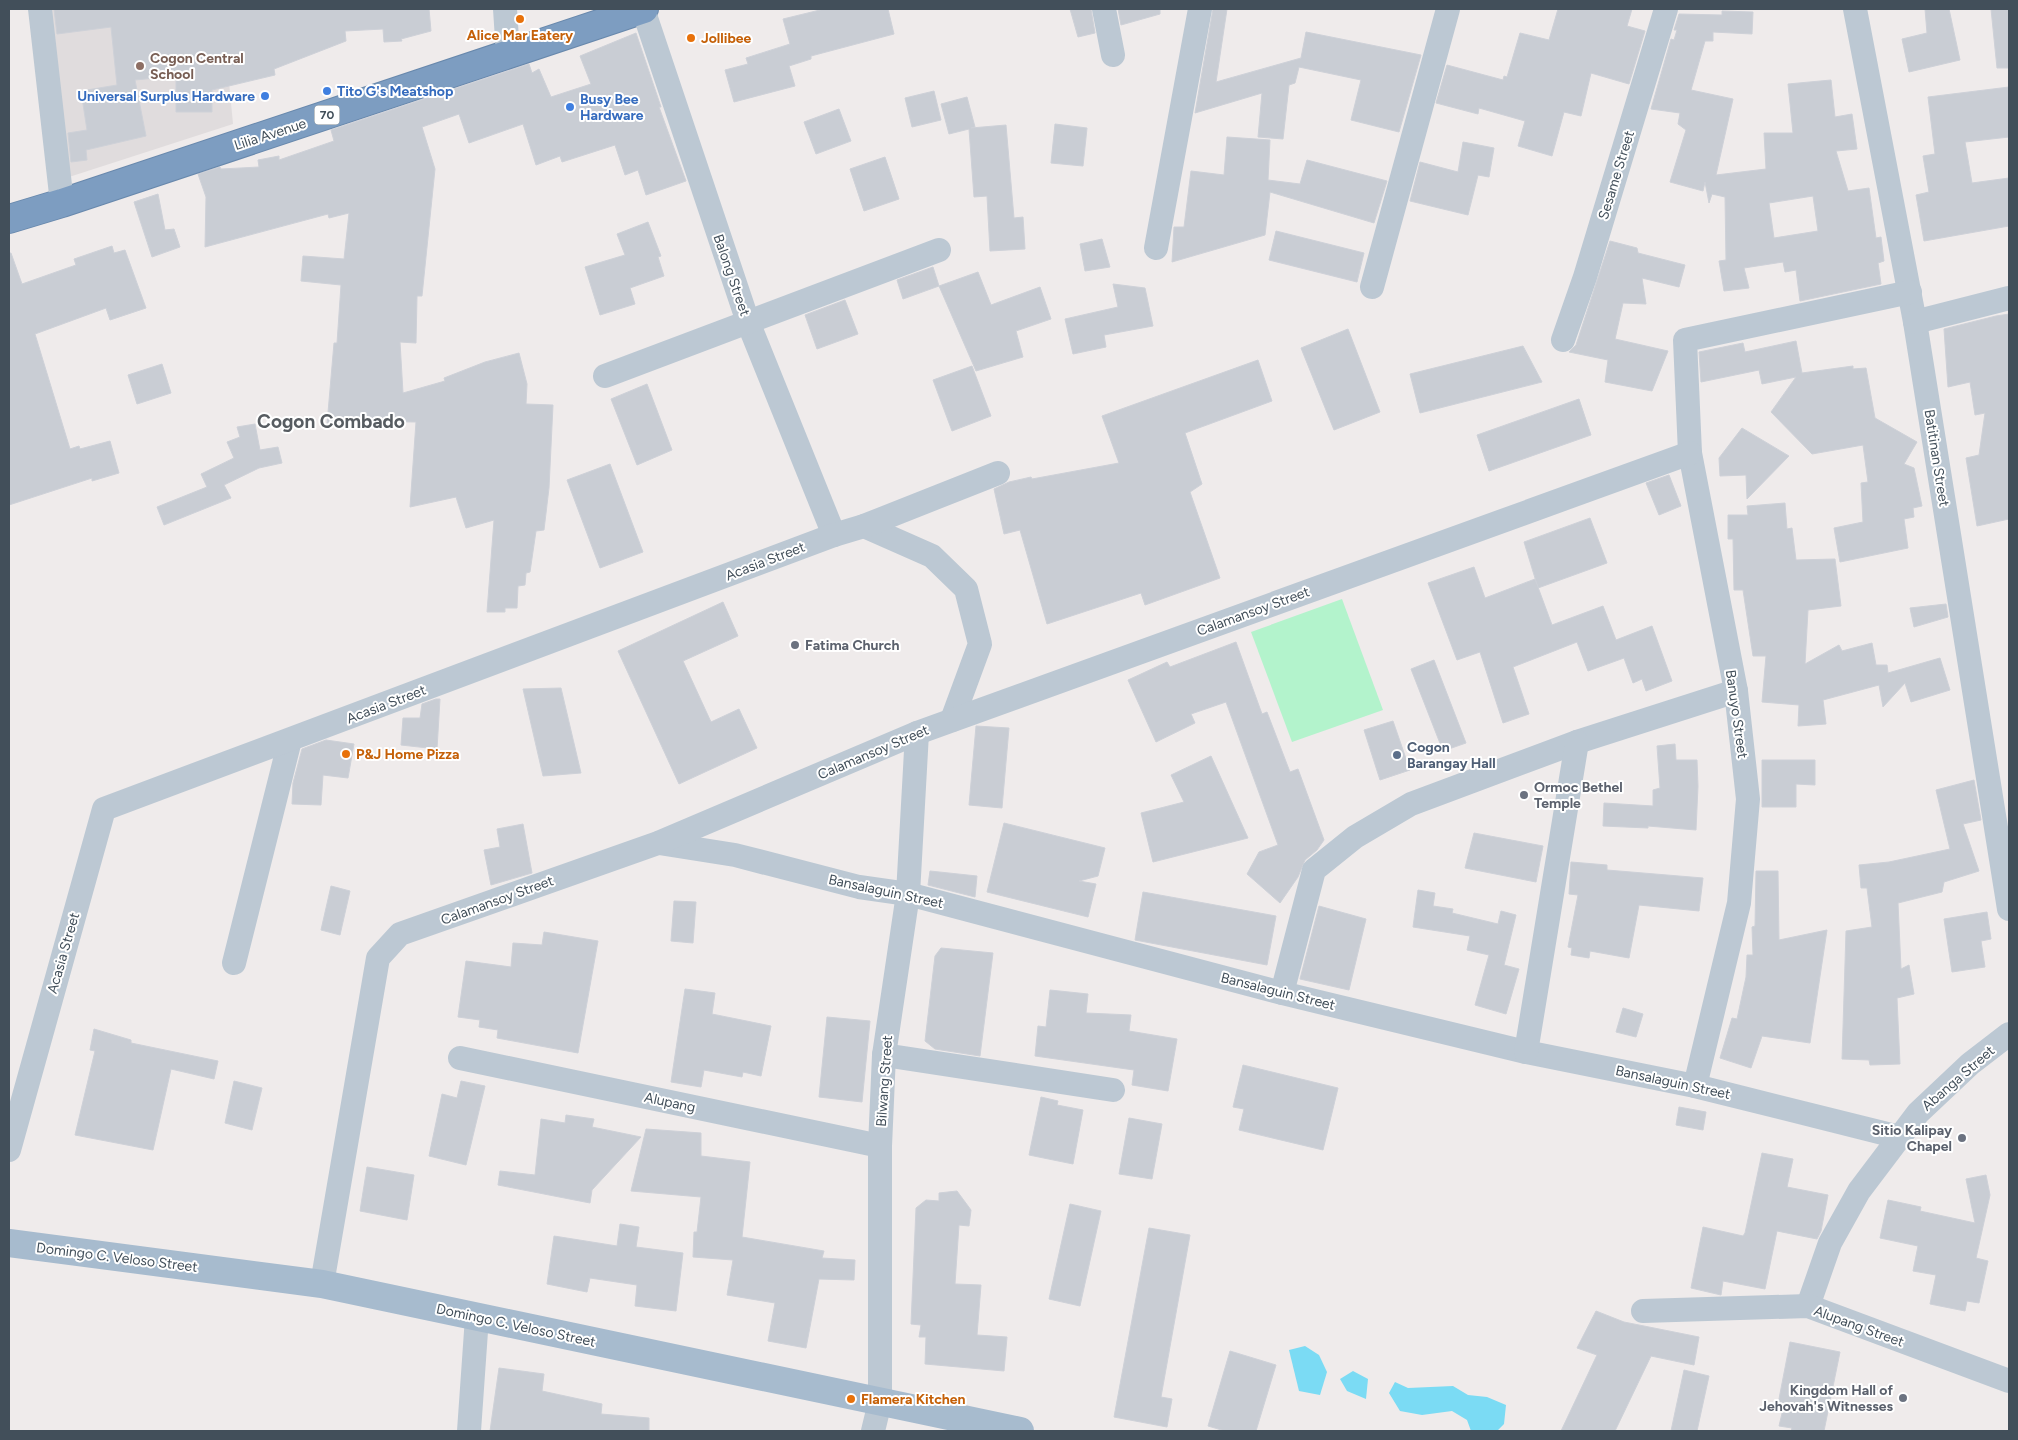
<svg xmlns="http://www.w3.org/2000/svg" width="2018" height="1440" font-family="Figtree,sans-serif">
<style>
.education{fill:#e0dcdd}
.green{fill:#b3f3cc}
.water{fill:#7bdbf4}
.building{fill:#c9cdd4;stroke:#ced1d8;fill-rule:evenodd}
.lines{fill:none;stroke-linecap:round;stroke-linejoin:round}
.highway-casing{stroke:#6888ac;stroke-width:30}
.minor{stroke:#bcc8d3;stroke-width:24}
.major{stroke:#a7bbce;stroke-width:28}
.highway{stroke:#7d9dc1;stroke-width:28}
.food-dot{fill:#e8710a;stroke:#fff;stroke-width:2}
.education-dot{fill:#8d6e63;stroke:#fff;stroke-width:2}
.shop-dot{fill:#3f7fe0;stroke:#fff;stroke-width:2}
.worship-dot{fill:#6b7280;stroke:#fff;stroke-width:2}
.service-dot{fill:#5c6f8a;stroke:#fff;stroke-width:2}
.labels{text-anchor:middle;stroke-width:4;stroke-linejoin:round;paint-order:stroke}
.shield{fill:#fff;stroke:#7b848c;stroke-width:1}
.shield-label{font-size:12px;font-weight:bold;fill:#424f5a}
.food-label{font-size:14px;font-weight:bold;fill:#c56008;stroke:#fff;text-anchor:start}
.education-label{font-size:14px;font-weight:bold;fill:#785e54;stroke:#fff;text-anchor:start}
.shop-label{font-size:14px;font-weight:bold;fill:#366cbe;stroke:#fff;text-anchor:start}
.street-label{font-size:14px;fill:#424f5a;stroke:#fff}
.worship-label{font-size:14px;font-weight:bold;fill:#5b616d;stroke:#fff;text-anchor:start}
.service-label{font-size:14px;font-weight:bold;fill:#4e5e75;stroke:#fff;text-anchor:start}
.district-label{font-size:19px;font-weight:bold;fill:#575c61;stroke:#fff}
</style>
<rect width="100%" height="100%" fill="#efebeb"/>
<polygon class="education" points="46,9 222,9 233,124 66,178"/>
<polygon class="green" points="1342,599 1383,710 1292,742 1251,632"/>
<g class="water">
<polygon points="1305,1346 1319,1355 1327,1372 1320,1395 1299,1391 1289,1350"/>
<polygon points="1353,1371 1368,1379 1366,1399 1347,1391 1340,1379"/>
<polygon points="1395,1382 1408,1388 1453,1386 1468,1395 1487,1397 1506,1405 1504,1424 1497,1431 1471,1431 1467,1420 1452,1411 1422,1415 1400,1411 1389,1393"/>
</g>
<g class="building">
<polygon points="54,9 429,9 431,31 401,39 402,41 384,42 383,29 345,31 346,41 274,69 275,75 212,90 212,112 176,112 176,76 135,80 146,136 86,150 87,160 71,162 68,133 87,130 81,91 117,85 111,27 57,34"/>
<polygon points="824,9 888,9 894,34 811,56 811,59 789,66 795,86 734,102 725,70 748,64 746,58 790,44 783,19"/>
<polygon points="1070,9 1091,9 1095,33 1078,37"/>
<polygon points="1118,9 1160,9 1160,14 1121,25"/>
<polygon points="1213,9 1227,9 1216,82 1301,58 1306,32 1421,55 1399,132 1351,120 1361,80 1299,67 1295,83 1289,85 1283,139 1258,137 1262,93 1195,113"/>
<polygon points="1558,9 1632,9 1627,26 1645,31 1629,84 1591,73 1581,116 1564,112 1552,156 1518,146 1525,121 1479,108 1478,114 1436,103 1447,65 1503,80 1504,76 1507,77 1520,33 1549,40"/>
<polygon points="1925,9 1949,9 1960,60 1909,72 1902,39 1927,33"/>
<polygon points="1991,9 2009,9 2009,68 1997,68"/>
<path d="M1722,11L1753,12L1752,34L1713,32V41H1705L1691,90L1733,99L1716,175L1766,169L1764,133H1793L1788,84L1831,80L1835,117L1852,114L1857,149L1836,151L1848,191L1869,188L1876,238L1881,237L1884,261L1878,263L1881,284L1800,301L1796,270L1785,272L1783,262L1744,268L1749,288L1724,291L1719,261L1726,260L1725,197L1712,194L1709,203L1705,182L1703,191L1670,182L1686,130L1678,124L1680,113L1651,109L1671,39L1674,40L1677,30H1674L1679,14L1722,15ZM1813,196L1818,231L1774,238L1769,203Z"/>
<polygon points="636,33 661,107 659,107 686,181 646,195 638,170 625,175 615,145 562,162 560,156 536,165 523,124 469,143 459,114 422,127 435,169 422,296 417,296 416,343 400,342 403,393 445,381 444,378 485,362 519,353 527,384 526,404 553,405 549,488 544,530 536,531 530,572 526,573 525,585 518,586 517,608 505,608 505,612 487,612 494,520 466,528 456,497 410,507 416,422 346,421 345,425 327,424 334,343 337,343 341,285 301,281 303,256 344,259 349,213 329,218 328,214 205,247 206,197 198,174 220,167 221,169 259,167 258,160 279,156 279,160 334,141 331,130 529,64 532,73 539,69 551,97 591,84 580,56"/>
<polygon points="2009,87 2009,137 1965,142 1972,183 2009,178 2009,226 1924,241 1916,195 1929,192 1923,156 1935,154 1928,97"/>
<polygon points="934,91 941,120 912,127 905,98"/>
<polygon points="967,97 975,127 971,128 1006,125 1014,218 1023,217 1025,249 990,251 987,196 974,197 969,129 949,134 941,104"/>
<polygon points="839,109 851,141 816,154 804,122"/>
<polygon points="1055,124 1087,128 1083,166 1051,163"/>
<polygon points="1227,137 1270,140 1268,180 1300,184 1307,160 1387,181 1374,223 1270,192 1265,235 1172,262 1174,227 1184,227 1191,171 1224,175"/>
<polygon points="1463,142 1494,148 1489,177 1478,175 1468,215 1410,201 1420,162 1458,172"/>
<polygon points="885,157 899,199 864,211 850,169"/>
<polygon points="158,194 165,230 174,229 180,247 152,257 134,202"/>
<polygon points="648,222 661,256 658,257 664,276 630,288 635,304 600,315 585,267 625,255 617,234"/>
<polygon points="1276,231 1364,253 1357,282 1269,260"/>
<polygon points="1102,239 1110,267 1085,271 1080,244"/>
<polygon points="1610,241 1637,248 1638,253 1685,265 1679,287 1642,278 1646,304 1623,303 1615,339 1668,351 1652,391 1605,382 1608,360 1569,352 1576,345"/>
<polygon points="112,246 114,253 125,250 146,308 110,320 106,308 35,334 70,449 79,446 80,449 110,441 119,473 92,481 92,478 9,505 9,253 11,253 22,284 76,265 74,259"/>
<polygon points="933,267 939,286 903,299 897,280"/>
<polygon points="978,272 991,305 1040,287 1051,319 1016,331 1023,357 976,371 939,286"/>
<polygon points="1113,284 1145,288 1153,326 1104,335 1106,347 1073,354 1065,319 1118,307"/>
<polygon points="845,300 858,334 817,349 805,315"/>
<polygon points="2009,314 2009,519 1977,526 1966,458 1979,455 1985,413 1975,415 1970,382 1948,387 1944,329 1996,316"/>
<polygon points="1348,329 1380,412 1334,430 1301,348"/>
<polygon points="1796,341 1802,373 1853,366 1853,369 1866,368 1875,418 1917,442 1904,464 1914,468 1922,506 1913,508 1914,517 1904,519 1908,548 1840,562 1834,528 1863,522 1861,483 1868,482 1863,445 1812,454 1771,412 1796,377 1762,384 1759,370 1701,382 1699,352 1743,343 1745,352"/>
<polygon points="1523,346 1542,382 1420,413 1410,374"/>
<polygon points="1258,360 1272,401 1185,433 1202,484 1190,492 1220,578 1145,605 1141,593 1047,624 1020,530 1004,534 994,489 1009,482 1031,477 1032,479 1119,463 1102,416"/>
<polygon points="162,364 171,393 137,404 128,375"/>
<polygon points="972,366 991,416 952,431 933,380"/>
<polygon points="647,384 672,450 637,465 611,399"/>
<polygon points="1579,399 1591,435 1489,471 1477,435"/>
<polygon points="255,424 260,450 278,447 282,463 259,468 224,485 231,498 164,525 157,507 207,487 201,474 234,458 227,442 240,437 237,427"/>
<polygon points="1742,428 1789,456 1747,499 1746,475 1720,476 1719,458"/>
<polygon points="610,464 643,552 600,568 567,480"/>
<polygon points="1669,475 1681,506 1659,515 1646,483"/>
<polygon points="1785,503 1787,529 1792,528 1796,560 1835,559 1841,606 1808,610 1805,664 1839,645 1842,651 1872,643 1876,665 1887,665 1888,673 1940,658 1950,690 1911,702 1905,683 1883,707 1879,685 1823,700 1826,724 1798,726 1799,705 1762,702 1766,656 1753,656 1743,590 1734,590 1733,539 1728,539 1728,515 1748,515 1747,506"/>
<polygon points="1590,518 1607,563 1538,588 1524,542"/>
<polygon points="1474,567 1485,598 1535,579 1552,625 1603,606 1616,640 1652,626 1672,681 1646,691 1642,679 1633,683 1624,658 1588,671 1577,642 1513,667 1529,714 1503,723 1480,652 1457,660 1428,583"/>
<polygon points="723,602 738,636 683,661 711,722 739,709 757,748 679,784 618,651"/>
<polygon points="1946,604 1948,617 1914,627 1910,608"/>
<polygon points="1236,642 1262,714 1267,712 1290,772 1298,769 1324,840 1317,850 1305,860 1298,877 1280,903 1247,874 1259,852 1278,845 1226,702 1191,714 1195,723 1156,742 1128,680 1167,662 1170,667"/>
<polygon points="1434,660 1466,743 1443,751 1411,669"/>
<polygon points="561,688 581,773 543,776 523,689"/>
<polygon points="436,699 440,699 437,749 401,745 403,718 420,718 422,704"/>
<polygon points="1393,721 1410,770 1380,780 1364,730"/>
<polygon points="976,726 1009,728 1002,808 969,805"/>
<polygon points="326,740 354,744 348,778 323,775 321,805 292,804 293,783 302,749"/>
<polygon points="1675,744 1676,760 1697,760 1698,786 1696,830 1648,826 1648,828 1603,826 1604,803 1653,806 1653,790 1660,788 1657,746"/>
<polygon points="1211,756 1248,838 1153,862 1141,813 1184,802 1171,775"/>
<polygon points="1762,760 1815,760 1815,785 1796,784 1796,807 1762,807"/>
<polygon points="1974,780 1981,820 1963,824 1979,871 1944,882 1942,892 1898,903 1901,969 1909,965 1914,994 1897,998 1900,1064 1870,1065 1869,1060 1842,1059 1846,931 1872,927 1867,888 1861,888 1859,865 1889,862 1950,849 1936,790"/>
<polygon points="1004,823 1105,848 1098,876 1079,881 1096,884 1088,917 987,892"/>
<polygon points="523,824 532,873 491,885 484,850 500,847 497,829"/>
<polygon points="1474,833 1543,846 1536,882 1465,868"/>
<polygon points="1571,862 1607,865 1607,870 1703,878 1699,911 1639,905 1629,958 1590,951 1589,958 1571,955 1572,948 1568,947 1578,895 1569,894"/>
<polygon points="930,871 977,876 975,897 928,885"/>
<polygon points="1756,871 1778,871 1779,940 1827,930 1810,1043 1762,1036 1751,1068 1720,1058 1732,1018 1737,1019 1746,977 1747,955 1753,955 1752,927 1755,926"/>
<polygon points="331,886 350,891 340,935 321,930"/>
<polygon points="1418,890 1435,893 1433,906 1453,909 1452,913 1498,924 1501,911 1516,915 1504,965 1519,969 1506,1014 1475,1005 1489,955 1467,950 1470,936 1413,927"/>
<polygon points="1143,892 1276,916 1267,965 1135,940"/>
<polygon points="674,901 696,902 693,943 671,941"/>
<polygon points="1319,906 1366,919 1349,990 1300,979"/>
<polygon points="1987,912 1991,939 1981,941 1985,967 1952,972 1944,919"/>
<polygon points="544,932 598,941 578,1053 497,1038 498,1030 479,1027 480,1020 458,1017 466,961 511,967 513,943 542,945"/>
<polygon points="941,948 993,953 980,1056 935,1049 925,1041 935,956"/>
<polygon points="685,989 715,993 712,1014 771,1026 761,1076 743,1072 742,1077 704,1070 701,1087 671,1082"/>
<polygon points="1050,990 1088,994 1086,1013 1131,1015 1129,1031 1177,1039 1168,1091 1132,1085 1134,1070 1035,1056 1038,1026 1046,1027"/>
<polygon points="1623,1008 1643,1014 1636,1037 1616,1032"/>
<polygon points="827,1017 870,1021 862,1102 819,1097"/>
<polygon points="94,1029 131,1040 131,1043 218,1061 214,1079 171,1069 153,1150 75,1135 95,1051 90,1050"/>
<polygon points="1243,1065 1338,1088 1323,1150 1239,1130 1244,1109 1233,1107"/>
<polygon points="234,1081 262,1088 252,1130 225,1123"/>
<polygon points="461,1081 485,1086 466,1165 429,1156 442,1094 457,1098"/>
<polygon points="1041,1097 1058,1101 1057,1105 1083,1110 1073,1164 1029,1155"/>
<polygon points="1679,1107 1706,1112 1703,1130 1676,1125"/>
<polygon points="566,1115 594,1119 592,1127 641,1137 592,1190 590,1203 498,1185 500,1171 535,1175 541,1119 565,1123"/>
<polygon points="1129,1118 1162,1124 1152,1179 1119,1174"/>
<polygon points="646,1129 701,1133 701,1156 750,1162 742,1237 824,1251 822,1258 855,1260 854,1280 819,1279 806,1348 768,1341 775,1303 727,1295 733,1260 693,1257 694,1232 697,1232 701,1197 631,1191"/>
<polygon points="1762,1153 1793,1159 1787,1187 1828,1195 1821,1231 1817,1239 1777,1231 1765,1289 1723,1281 1721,1295 1691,1288 1703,1227 1743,1236 1745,1233"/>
<polygon points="367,1167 414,1175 407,1220 360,1211"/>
<polygon points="1986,1175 1990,1195 1976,1258 1988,1261 1979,1303 1967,1301 1965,1311 1930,1304 1936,1275 1913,1271 1918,1246 1880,1238 1888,1200 1921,1207 1920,1211 1975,1223 1966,1179"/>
<polygon points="957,1191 971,1210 969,1226 959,1225 955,1284 981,1285 977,1335 1007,1337 1004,1371 925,1364 926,1337 919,1337 921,1325 911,1324 916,1208 926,1200 939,1201 939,1193"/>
<polygon points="1070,1204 1101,1211 1080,1306 1049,1299"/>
<polygon points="620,1224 639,1227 636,1247 683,1253 676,1311 635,1306 637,1285 590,1278 587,1292 547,1284 554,1236 617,1246"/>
<polygon points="1149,1228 1190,1235 1161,1397 1172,1399 1167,1427 1114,1417"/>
<polygon points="1596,1311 1624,1322 1699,1337 1694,1365 1651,1356 1615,1431 1561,1431 1597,1355 1577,1348"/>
<polygon points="1790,1342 1840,1352 1824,1431 1791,1431 1792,1428 1779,1426 1784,1405 1778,1404"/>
<polygon points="1230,1351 1276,1365 1256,1431 1225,1431 1208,1426"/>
<polygon points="499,1368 544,1374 542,1391 602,1404 601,1414 649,1418 649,1431 490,1431"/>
<polygon points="1684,1370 1709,1376 1697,1431 1671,1431"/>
</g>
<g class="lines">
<defs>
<polyline id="highway" points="9,219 62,203 644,9"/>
</defs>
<use href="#highway" class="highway-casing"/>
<g class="minor">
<polyline points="40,9 62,203"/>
<polyline points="505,9 508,54"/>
<polyline points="643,9 748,322 834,535"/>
<polyline points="1104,9 1113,55"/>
<polyline points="1855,9 1915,322 2009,909"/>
<polyline points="1156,248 1200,9"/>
<polyline points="1372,287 1448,9"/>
<polyline points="1915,322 2009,298"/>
<polyline points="1563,340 1585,277 1666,9"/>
<polyline points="605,376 939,250"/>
<polyline points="864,526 932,556 966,589 980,644 952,720"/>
<polyline points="659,843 735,855 859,887 908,894 1282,993 1526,1052 1695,1086 1899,1137"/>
<polyline points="234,963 290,740"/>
<polyline points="1282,993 1314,870 1355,837 1411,804 1577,742 1736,691"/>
<polyline points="1526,1052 1577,742"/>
<polyline points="884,1055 1113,1090"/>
<polyline points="460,1058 880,1146"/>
<polyline points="1695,1086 1739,903 1748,799 1736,691 1690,453 1685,340 1910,292"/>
<polyline points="9,1150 104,809 834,535 864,526 998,473"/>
<polyline points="322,1284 378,958 400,934 658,843 917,733 1690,453"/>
<polyline points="1808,1306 1830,1243 1859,1191 1918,1113 1970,1064 2009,1034"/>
<polyline points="1643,1311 1808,1306 2009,1381"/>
<polyline points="469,1431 477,1317"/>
<polyline points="873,1431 880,1402 880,1146 884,1055 908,894 917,733"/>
</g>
<polyline class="major" points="9,1243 322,1284 1020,1431"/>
<use href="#highway" class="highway"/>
</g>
<g class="food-dot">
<circle cx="520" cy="19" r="5"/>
<circle cx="691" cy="38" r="5"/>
<circle cx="346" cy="754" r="5"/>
<circle cx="851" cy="1399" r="5"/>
</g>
<circle class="education-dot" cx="140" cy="66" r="5"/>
<g class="shop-dot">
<circle cx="327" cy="91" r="5"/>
<circle cx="265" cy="96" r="5"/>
<circle cx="570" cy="107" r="5"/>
</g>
<g class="worship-dot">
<circle cx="795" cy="645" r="5"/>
<circle cx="1524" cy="795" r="5"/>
<circle cx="1962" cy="1138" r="5"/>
<circle cx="1903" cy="1398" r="5"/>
</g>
<circle class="service-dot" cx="1397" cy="755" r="5"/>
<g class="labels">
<rect class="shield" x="314.5" y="105.5" width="25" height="19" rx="4"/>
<g class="shield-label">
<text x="327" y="119">70</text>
</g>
<g class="food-label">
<text x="520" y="40" text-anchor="middle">Alice Mar Eatery</text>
<text x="701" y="43">Jollibee</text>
<text x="356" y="759">P&amp;J Home Pizza</text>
<text x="861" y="1404">Flamera Kitchen</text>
</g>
<g class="education-label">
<text x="150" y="63">Cogon Central<tspan x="150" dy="16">School</tspan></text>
</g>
<g class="shop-label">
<text x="337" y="96">Tito G's Meatshop</text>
<text x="255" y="101" text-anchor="end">Universal Surplus Hardware</text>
<text x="580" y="104">Busy Bee<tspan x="580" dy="16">Hardware</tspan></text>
</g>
<g class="street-label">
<text transform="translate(270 134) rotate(-18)" y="5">Lilia Avenue</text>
<text transform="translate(1616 175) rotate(-73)" y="5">Sesame Street</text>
<text transform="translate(732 275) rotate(71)" y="5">Balong Street</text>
<text transform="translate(1937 458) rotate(81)" y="5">Batitinan Street</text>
<text transform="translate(765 561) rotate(-21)" y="5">Acasia Street</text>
<text transform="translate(1253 611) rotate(-20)" y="5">Calamansoy Street</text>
<text transform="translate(386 704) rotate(-21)" y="5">Acasia Street</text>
<text transform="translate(1737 714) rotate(82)" y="5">Banuyo Street</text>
<text transform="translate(873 752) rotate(-23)" y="5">Calamansoy Street</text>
<text transform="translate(886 891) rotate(12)" y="5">Bansalaguin Street</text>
<text transform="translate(497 900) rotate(-20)" y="5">Calamansoy Street</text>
<text transform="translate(63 953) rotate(-74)" y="5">Acasia Street</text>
<text transform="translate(1278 991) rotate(14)" y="5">Bansalaguin Street</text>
<text transform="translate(1958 1078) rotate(-41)" y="5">Abanga Street</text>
<text transform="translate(884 1081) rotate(-86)" y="5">Bilwang Street</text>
<text transform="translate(1673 1082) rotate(12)" y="5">Bansalaguin Street</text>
<text transform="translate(670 1102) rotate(12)" y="5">Alupang</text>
<text transform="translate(117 1257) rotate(7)" y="5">Domingo C. Veloso Street</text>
<text transform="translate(516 1325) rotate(12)" y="5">Domingo C. Veloso Street</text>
<text transform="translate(1859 1326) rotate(20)" y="5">Alupang Street</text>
</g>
<g class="worship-label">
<text x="805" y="650">Fatima Church</text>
<text x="1534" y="792">Ormoc Bethel<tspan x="1534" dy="16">Temple</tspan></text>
<text x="1952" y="1135" text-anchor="end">Sitio Kalipay<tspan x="1952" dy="16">Chapel</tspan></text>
<text x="1893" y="1395" text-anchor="end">Kingdom Hall of<tspan x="1893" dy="16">Jehovah's Witnesses</tspan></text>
</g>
<g class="service-label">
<text x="1407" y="752">Cogon<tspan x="1407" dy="16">Barangay Hall</tspan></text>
</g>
<g class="district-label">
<text x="331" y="428">Cogon Combado</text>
</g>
</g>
<rect width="2018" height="1440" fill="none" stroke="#424f5a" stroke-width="20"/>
</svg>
